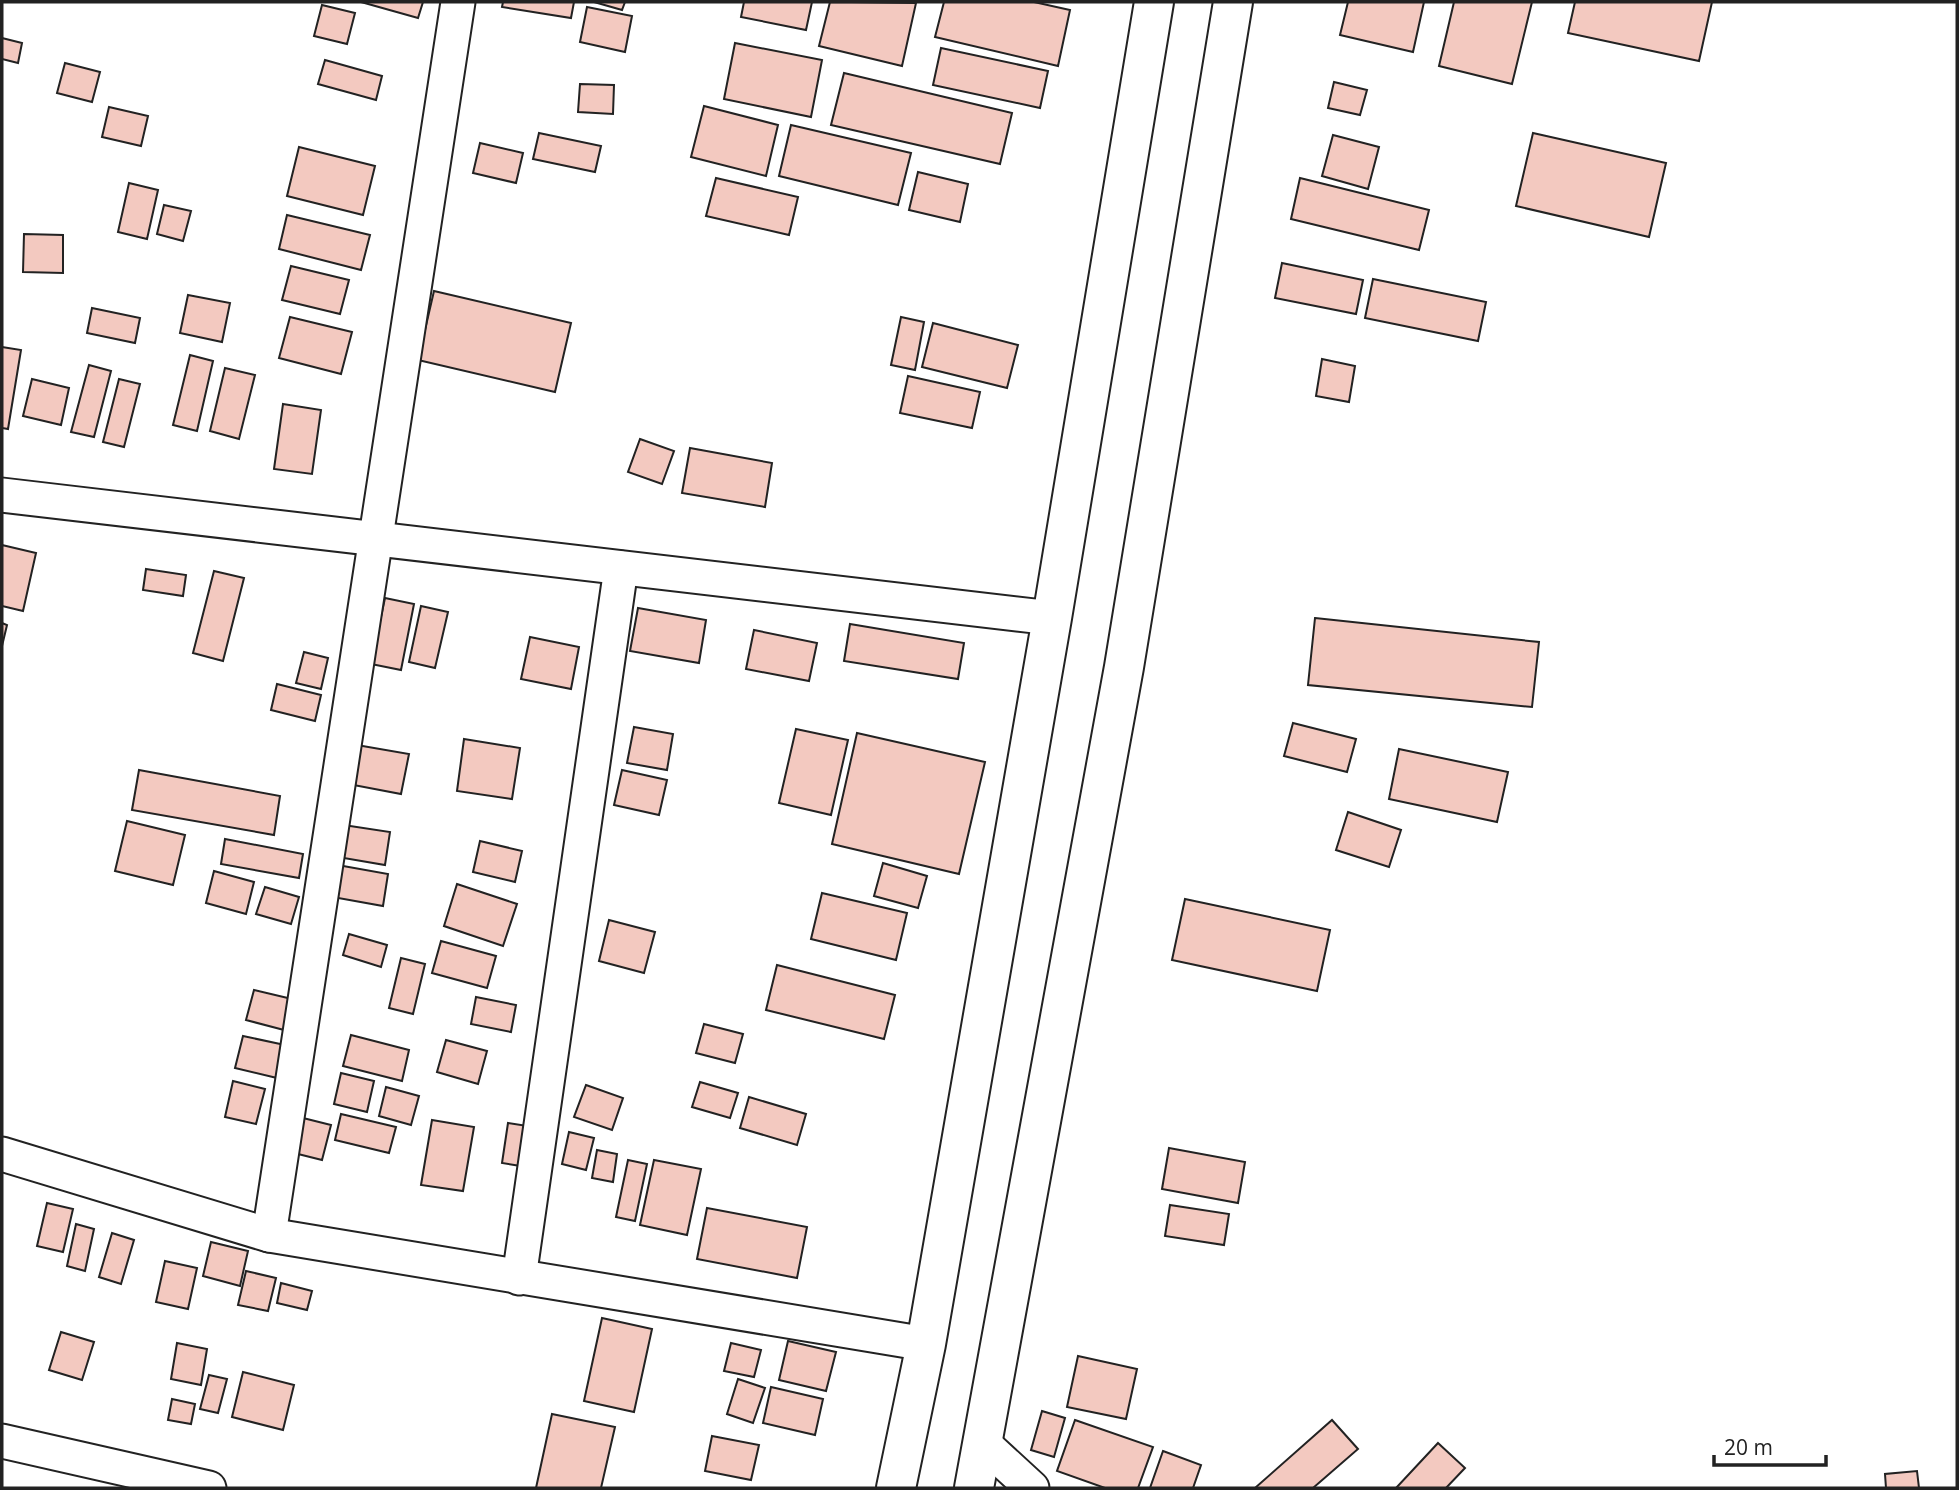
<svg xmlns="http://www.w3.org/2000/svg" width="1959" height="1490" font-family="'Open Sans',sans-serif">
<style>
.building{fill:#f3c9c0;stroke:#222;stroke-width:2}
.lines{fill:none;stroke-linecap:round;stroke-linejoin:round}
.street-casing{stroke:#222;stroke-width:37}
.highway-casing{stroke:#222;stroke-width:42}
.street{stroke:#fff;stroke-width:33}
.highway{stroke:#fff;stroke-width:38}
</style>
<rect width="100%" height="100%" fill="#fff"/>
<g class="building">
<polygon points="361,2 423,2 418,18"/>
<polygon points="503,2 574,2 571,18 502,7"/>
<polygon points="594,2 625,2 622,10"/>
<polygon points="744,2 812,2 806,30 741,17"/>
<polygon points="830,2 916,3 902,66 819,46"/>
<polygon points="944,2 1034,2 1070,10 1058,66 935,37"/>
<polygon points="1348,2 1424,2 1413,52 1340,35"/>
<polygon points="1454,2 1532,2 1512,84 1439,66"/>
<polygon points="1575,2 1712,2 1699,61 1568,33"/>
<polygon points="322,5 355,13 347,44 314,36"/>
<polygon points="587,7 632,16 625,52 580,42"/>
<polygon points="2,38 22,43 18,63 2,59"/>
<polygon points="735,43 822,60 811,117 724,99"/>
<polygon points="941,48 1048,71 1040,108 933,85"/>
<polygon points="325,60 382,76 376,100 318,84"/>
<polygon points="65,63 100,72 92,102 57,93"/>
<polygon points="844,73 1012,113 1000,164 831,125"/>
<polygon points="1334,82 1367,90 1360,115 1328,108"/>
<polygon points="580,84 614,85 613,114 578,112"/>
<polygon points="704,106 778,125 766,176 691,157"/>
<polygon points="109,107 148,116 141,146 102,137"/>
<polygon points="791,125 911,153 898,205 779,176"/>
<polygon points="539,133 601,146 595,172 533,159"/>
<polygon points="1533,133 1666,163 1649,237 1516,206"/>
<polygon points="1333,135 1379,147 1368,189 1322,176"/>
<polygon points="480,143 523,153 516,183 473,173"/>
<polygon points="299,147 375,166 363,215 287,196"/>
<polygon points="918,172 968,184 960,222 909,210"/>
<polygon points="716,178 798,197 789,235 706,216"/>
<polygon points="1300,178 1429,210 1419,250 1291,219"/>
<polygon points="129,183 158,190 147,239 118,232"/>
<polygon points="164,205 191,211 183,241 157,234"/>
<polygon points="287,215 370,235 361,270 279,249"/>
<polygon points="24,234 63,235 63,273 23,272"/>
<polygon points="1282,263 1363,280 1356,314 1275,298"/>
<polygon points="291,266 349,280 340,314 282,300"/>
<polygon points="1373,279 1486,302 1478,341 1365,318"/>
<polygon points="434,291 571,323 555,392 418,360"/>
<polygon points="188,295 230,303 222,342 180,333"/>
<polygon points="92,308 140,318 135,343 87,333"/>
<polygon points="290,317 352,332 341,374 279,358"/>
<polygon points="901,317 924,322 915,370 891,365"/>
<polygon points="933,323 1018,345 1007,388 922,367"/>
<polygon points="2,347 21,350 8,429 2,428"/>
<polygon points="190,355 213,361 197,431 173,425"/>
<polygon points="1322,359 1355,366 1349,402 1316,396"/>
<polygon points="89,365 111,371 94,437 71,432"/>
<polygon points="225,368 255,375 239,439 210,431"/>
<polygon points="908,376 980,392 972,428 900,413"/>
<polygon points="32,379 69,388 61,425 23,416"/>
<polygon points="119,379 140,384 124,447 103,442"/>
<polygon points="283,404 321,410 312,474 274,469"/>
<polygon points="640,439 674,451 662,484 628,472"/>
<polygon points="690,448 772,463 765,507 682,493"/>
<polygon points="2,545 36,553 23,611 2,606"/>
<polygon points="146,569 186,575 183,596 143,590"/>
<polygon points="214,571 244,578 223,661 193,653"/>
<polygon points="385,598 414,604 401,670 371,664"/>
<polygon points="421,606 448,612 435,668 409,662"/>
<polygon points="638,608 706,620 699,663 630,651"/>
<polygon points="1315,618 1539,642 1532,707 1308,685"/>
<polygon points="2,623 7,625 2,646"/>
<polygon points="850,624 964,643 958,679 844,661"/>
<polygon points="754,630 817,643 809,681 746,669"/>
<polygon points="530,637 579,647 571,689 521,679"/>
<polygon points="304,652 328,658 321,689 296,683"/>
<polygon points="277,684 321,695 315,721 271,710"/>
<polygon points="1293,723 1356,739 1347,772 1284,756"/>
<polygon points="634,727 673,734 667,770 627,763"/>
<polygon points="796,729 848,740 831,815 779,803"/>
<polygon points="857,733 985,762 959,874 832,844"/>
<polygon points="464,739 520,748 512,799 457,791"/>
<polygon points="351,744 409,754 401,794 343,783"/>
<polygon points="1399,749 1508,772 1497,822 1389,799"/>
<polygon points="139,770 280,796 274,835 132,810"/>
<polygon points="622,770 667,780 659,815 614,805"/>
<polygon points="1348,812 1401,830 1389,867 1336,850"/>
<polygon points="127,821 185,835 173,885 115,871"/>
<polygon points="337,824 390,832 385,865 332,856"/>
<polygon points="225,839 303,854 299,878 221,864"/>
<polygon points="480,841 522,851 515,882 473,872"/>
<polygon points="883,863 927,876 918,908 874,896"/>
<polygon points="332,864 388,874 383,906 327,896"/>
<polygon points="214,871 254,882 246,914 206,903"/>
<polygon points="457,884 517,904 503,946 444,926"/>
<polygon points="265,887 299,897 291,924 256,914"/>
<polygon points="822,893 907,913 896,960 811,939"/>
<polygon points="1185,899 1330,930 1317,991 1172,960"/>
<polygon points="609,920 655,932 644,973 599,961"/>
<polygon points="349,934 387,945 381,967 343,955"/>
<polygon points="441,941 496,956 487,988 432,973"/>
<polygon points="401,958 425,964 413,1014 389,1008"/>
<polygon points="777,965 895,995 884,1039 766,1010"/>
<polygon points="254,990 292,999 284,1030 246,1020"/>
<polygon points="476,997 516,1005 511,1032 471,1024"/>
<polygon points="704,1024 743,1034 735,1063 696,1053"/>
<polygon points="351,1035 409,1050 402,1081 343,1066"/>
<polygon points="243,1036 285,1045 277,1078 235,1068"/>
<polygon points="446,1040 487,1051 478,1084 437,1072"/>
<polygon points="341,1073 374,1081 367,1112 334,1104"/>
<polygon points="233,1081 265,1089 256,1124 225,1117"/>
<polygon points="700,1082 738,1093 730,1118 692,1107"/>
<polygon points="586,1085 623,1098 612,1130 574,1117"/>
<polygon points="386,1087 419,1096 411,1125 379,1116"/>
<polygon points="749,1097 806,1114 797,1145 740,1128"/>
<polygon points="341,1114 396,1127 389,1153 335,1140"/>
<polygon points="303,1118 331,1125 322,1160 294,1153"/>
<polygon points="432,1120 474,1127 463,1191 421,1185"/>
<polygon points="508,1123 534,1127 527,1167 502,1163"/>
<polygon points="569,1132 594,1138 586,1170 562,1164"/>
<polygon points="1169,1148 1245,1162 1238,1203 1162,1189"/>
<polygon points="597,1150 617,1154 613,1182 592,1178"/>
<polygon points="628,1160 647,1164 635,1221 616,1217"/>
<polygon points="654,1160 701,1169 687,1235 640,1225"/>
<polygon points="47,1203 73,1209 63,1252 37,1246"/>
<polygon points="1170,1205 1229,1214 1224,1245 1165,1236"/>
<polygon points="707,1208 807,1227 797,1278 697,1259"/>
<polygon points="76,1224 94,1229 85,1271 67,1266"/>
<polygon points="112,1233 134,1240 121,1284 99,1277"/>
<polygon points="211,1242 248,1251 240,1286 203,1276"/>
<polygon points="165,1261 197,1268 188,1309 156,1302"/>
<polygon points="246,1271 276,1278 268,1311 238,1305"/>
<polygon points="281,1283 312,1291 307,1310 277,1303"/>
<polygon points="602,1318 652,1329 634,1412 584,1401"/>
<polygon points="61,1332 94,1342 82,1380 49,1370"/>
<polygon points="788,1341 836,1352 826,1391 779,1380"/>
<polygon points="177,1343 207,1349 201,1385 171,1379"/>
<polygon points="731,1343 761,1350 754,1377 724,1371"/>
<polygon points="1078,1356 1137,1369 1126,1419 1067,1407"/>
<polygon points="243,1372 294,1385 283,1430 232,1417"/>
<polygon points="209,1375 227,1379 218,1413 200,1409"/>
<polygon points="738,1379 765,1388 753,1423 727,1414"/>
<polygon points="771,1387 823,1399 815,1435 763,1423"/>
<polygon points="172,1399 195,1404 191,1424 168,1420"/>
<polygon points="1042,1411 1065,1418 1054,1457 1031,1450"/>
<polygon points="552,1414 615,1427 601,1488 536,1488"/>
<polygon points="1075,1420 1153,1447 1138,1488 1105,1488 1057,1471"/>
<polygon points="1332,1420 1358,1449 1313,1488 1255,1488"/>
<polygon points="712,1436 759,1445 751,1480 705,1471"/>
<polygon points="1438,1443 1465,1468 1446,1488 1396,1488"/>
<polygon points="1163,1451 1201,1465 1193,1488 1150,1488"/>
<polygon points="1917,1471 1919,1488 1886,1488 1885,1474"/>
</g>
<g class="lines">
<defs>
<g id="street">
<polyline points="2,495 1052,618"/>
<polyline points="2,1154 269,1235 926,1344"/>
<polyline points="269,1235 458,2"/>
<polyline points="519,1278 621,568"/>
<polyline points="2,1441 209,1488"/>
<polyline points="982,1442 1032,1488"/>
</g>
<g id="highway">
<polyline points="896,1488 926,1344 1052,618 1154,2"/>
<polyline points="974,1488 1124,667 1233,2"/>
</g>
</defs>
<use href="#street" class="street-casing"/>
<use href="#highway" class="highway-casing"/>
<use href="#street" class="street"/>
<use href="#highway" class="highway"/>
</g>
<rect width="1959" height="1490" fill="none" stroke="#222222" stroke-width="7"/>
<path d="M1714 1455v10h112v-10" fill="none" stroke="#222222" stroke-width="3.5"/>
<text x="1724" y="1455" font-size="21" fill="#222222" stroke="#ffffff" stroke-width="5" paint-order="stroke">20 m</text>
</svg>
